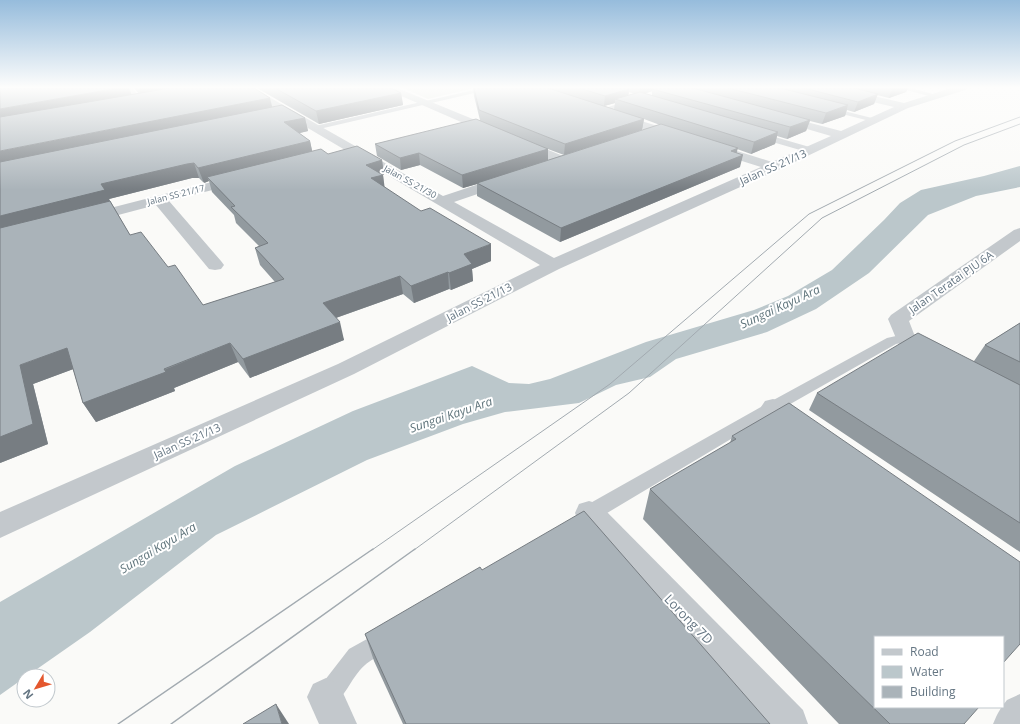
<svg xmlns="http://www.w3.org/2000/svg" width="1020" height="724" font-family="'Open Sans',sans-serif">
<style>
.green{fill:#dadfd7}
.water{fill:#bbc7cb}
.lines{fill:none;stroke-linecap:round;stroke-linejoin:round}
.lane{fill:#c3c8cc;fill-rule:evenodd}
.street{fill:#c3c8cc;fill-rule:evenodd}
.tram-far1{stroke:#a2aab0;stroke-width:1}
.tram{stroke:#a2aab0;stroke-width:1.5}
.wall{fill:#929a9f;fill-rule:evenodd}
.shaded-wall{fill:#777d82}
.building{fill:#aab3b9;stroke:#777d82}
.labels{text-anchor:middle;stroke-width:4;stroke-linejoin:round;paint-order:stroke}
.far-street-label{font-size:9px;fill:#657683;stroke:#fff}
.street-label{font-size:11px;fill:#657683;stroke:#fff}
.water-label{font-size:12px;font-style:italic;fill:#60757c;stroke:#fff}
.near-street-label{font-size:13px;fill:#657683;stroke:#fff}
</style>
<rect width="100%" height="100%" fill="#fafaf8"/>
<polygon class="green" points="403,88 474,88 428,99"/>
<polygon class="water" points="1020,166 1020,187 976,196 928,215 869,273 816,309 767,332 676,359 650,377 616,385 579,403 505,412 463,424 367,460 216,535 90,632 27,676 24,676 24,678 0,695 0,602 235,466 353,411 472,366 509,383 529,384 550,379 646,342 754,310 788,296 832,270 884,220 900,203 921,190 984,176"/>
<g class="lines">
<g class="lane">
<polygon points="125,88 132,88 144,101 144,103 140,103"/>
<polygon points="483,88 496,88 315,130 311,128 315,126"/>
<polygon points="898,88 911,88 940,96 937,98"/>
<polygon points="633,99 636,101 635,102 599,113 596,111"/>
<polygon points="828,107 876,119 878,120 874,122 826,110 825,109"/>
<polygon points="755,133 761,133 813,148 814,150 810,152 807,152 755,137"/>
<polygon points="905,334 910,335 912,338 910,341 896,344 778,411 592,522 585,524 578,522 576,516 578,510 768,403 887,338"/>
<path d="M385,629L393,632L396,640C390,655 376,655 365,665C350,678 345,701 326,709L318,705L314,697L318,689L349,649Z"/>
</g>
<g class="street">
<polygon points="240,88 253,88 443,196 500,177 505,176 510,177 512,180 510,183 454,202 554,258 761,167 710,151 708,148 710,145 718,145 772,162 831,136 776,120 775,118 776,116 780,115 841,131 894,107 822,90 820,88 839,88 904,103 951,88 967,88 965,90 908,108 778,170 559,269 354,374 0,538 0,512 338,364 540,265"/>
<polygon points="383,88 397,88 568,158 569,161 568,164 558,164"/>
<polygon points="615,113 684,134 686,137 684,140 676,140 611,118 610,116 611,114"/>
<polygon points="239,175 244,176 246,179 244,182 169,201 221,261 224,265 221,269 215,270 209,269 156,205 88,223 83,221 80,218 83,215"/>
<polygon points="1020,228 1020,241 909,321 914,334 941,348 944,353 941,358 933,360 925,358 898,343 888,319 891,315 1014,230"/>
<path d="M773,399C787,403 807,414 814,427L811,433C808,434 804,436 802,436C791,436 766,415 761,407L765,401Z"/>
<polygon points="589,501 599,504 803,710 808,724 763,724 579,522 575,513 579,504"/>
<polygon points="326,678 339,684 357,724 319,724 307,697 313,684"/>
<path d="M1020,694V724H993C997,714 1001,707 1007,700Z"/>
</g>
<g class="tram-far1">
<polyline points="372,550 610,384 809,214 955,141 1020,117"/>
<polyline points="414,550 629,393 822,218 964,145 1020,124"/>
</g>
<g class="tram">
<polyline points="118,724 373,549"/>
<polyline points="171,724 415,549"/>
</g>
</g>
<g class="wall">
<path d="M134,88H254L272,107L305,118L308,131L299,133L310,141L312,151L328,154L382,160L384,175H383L384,187L491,261L472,269L473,281L451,290L449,289L414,303L403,294L336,318L344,340L250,378L238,362L174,388L175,391L96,422L83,403L73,369L33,384L48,444L0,463L132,95L139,94ZM192,178H199L204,183L209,181L212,192L234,215L236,223L259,246L255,248L260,265L275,282L203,305L168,267L130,235L109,199Z"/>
<polygon points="257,88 391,88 401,93 403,105 319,124"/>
<path d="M473,88H908L906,92L889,98L877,95L874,104L854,112L847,110L845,116L822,124L810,121L806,131L787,139L777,136L775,144L751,154L737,149V153L740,167L560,242L477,196V184L463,188L420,165L401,170L377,156L375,144L480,120L474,96ZM652,91V96L644,94L647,93ZM629,92L635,94L628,96ZM615,103L614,109L604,106ZM644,119L660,125L642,130ZM548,149L564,155L548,160Z"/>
<polygon points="1020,323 1020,552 809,410 817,393 974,361 985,345"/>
<polygon points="732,436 1003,637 964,724 839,724 643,519 650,489 730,443"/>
<polygon points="482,570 770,724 403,724 374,661 365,634"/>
</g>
<g class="shaded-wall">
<polygon points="118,88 129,88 133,98 0,122 0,109"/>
<polygon points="139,88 189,88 142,97"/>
<polygon points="640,88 660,88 652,89 652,91 639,95"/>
<polygon points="892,88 908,88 906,92 889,98"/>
<polygon points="629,89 628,99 615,99 615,103 604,106 605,96"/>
<polygon points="401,93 403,105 319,124 316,111"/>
<polygon points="878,94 874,104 854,112 858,102"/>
<polygon points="270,98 273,110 0,167 0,151"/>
<polygon points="848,105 845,116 822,124 826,113"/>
<polygon points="305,118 308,131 288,136 284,122"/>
<polygon points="644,119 642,130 564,155 565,144"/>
<polygon points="810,120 806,131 787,139 790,127"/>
<polygon points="778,132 775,144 751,154 754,142"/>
<polygon points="310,141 313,155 207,177 209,181 204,183 198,168"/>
<polygon points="738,148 735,158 743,155 740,167 560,242 561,228"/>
<polygon points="548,149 548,161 477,183 477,184 463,188 462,175"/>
<polygon points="419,153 420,165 401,170 400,158"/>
<polygon points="382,160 384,175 383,175 385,190 368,179 366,165"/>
<polygon points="194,163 199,178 192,178 109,199 112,206 0,234 0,216 101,184 187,164"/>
<polygon points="491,244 491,261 472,269 473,281 451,290 449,273 464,254"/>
<polygon points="448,272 449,289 414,303 411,286"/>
<polygon points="400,276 403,294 327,321 323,303"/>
<polygon points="340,322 344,340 250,378 243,359"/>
<polygon points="230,343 238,362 174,388 175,391 96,422 83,403"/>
<polygon points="67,348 79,367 33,384 48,444 0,463 0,437 20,365"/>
<polygon points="276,704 289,724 282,724"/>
</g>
<g class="building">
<polygon points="0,88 118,88 0,109"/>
<polygon points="170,88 254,88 270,98 0,151 0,117"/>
<polygon points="275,88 391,88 401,93 316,111"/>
<polygon points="474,88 548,88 644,119 565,144 479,110"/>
<polygon points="579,88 628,88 629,89 605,96"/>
<polygon points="654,88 693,88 810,120 790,127 652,89"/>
<polygon points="728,88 780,88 848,105 826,113"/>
<polygon points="804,88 854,88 878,94 858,102"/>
<polygon points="640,92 778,132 754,142 615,99"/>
<polygon points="282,105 305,118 284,122 310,141 198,168 194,163 187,164 101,184 105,190 0,216 0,162"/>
<polygon points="476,119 548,149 462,175 419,153 400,158 375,144"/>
<polygon points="661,124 738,148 731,151 743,155 561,228 477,183"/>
<polygon points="357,146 382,160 366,165 383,175 371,178 421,211 430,208 491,244 464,254 472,264 449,273 448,272 411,286 400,276 323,303 340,322 243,359 230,343 164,369 166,372 83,403 67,348 20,365 33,424 0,437 0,228 110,201 130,235 141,232 168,267 175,265 203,305 284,279 255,248 268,243 231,207 235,206 207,177 321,149 328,154"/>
<polygon points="1020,323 1020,362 985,345"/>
<polygon points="918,333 1020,385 1020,523 817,393"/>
<polygon points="789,403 1020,562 1020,644 1003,663 1003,637 875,637 875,707 979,707 964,724 890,724 650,489 736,439 732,436"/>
<polygon points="584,511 770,724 406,724 365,634 480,567 482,570"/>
<polygon points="276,704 282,724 243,724"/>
</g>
<linearGradient id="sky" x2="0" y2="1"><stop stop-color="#96bcdc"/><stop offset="0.46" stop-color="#fdfdfc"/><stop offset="1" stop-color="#fdfdfc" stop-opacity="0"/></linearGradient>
<rect width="1020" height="190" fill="url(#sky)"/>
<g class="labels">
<g class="far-street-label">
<text transform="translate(410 182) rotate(29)" y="3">Jalan SS 21/30</text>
<text transform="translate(176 195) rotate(-14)" y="3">Jalan SS 21/17</text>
</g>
<g class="street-label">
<text transform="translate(773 167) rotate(-24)" y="4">Jalan SS 21/13</text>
<text transform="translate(951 282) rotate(-35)" y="4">Jalan Teratai PJU 6A</text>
<text transform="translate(479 302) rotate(-27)" y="4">Jalan SS 21/13</text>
<text transform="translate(187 441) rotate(-24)" y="4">Jalan SS 21/13</text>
</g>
<g class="water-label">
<text transform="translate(780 307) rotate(-25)" y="4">Sungai Kayu Ara</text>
<text transform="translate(451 415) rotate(-19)" y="4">Sungai Kayu Ara</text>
<text transform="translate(158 548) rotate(-31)" y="4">Sungai Kayu Ara</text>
</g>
<g class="near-street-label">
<text transform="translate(689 619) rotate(46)" y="5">Lorong 7D</text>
</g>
</g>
<rect x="874" y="636" width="130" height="72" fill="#ffffff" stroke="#c1c8cd"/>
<rect x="882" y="649" width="20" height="6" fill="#c3c8cc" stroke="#c1c8cd"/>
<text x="910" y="656" font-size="12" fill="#657683">Road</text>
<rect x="882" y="666" width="20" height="12" fill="#bbc7cb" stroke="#c1c8cd"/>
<text x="910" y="676" font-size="12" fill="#657683">Water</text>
<rect x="882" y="686" width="20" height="12" fill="#aab3b9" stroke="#c1c8cd"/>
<text x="910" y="696" font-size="12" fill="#657683">Building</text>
<g transform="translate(36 688) rotate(232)"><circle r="19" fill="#ffffff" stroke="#c1c8cd"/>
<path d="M0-3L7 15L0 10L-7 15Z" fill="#e4572e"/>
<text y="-6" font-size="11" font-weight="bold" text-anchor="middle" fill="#657683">N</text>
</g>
</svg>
